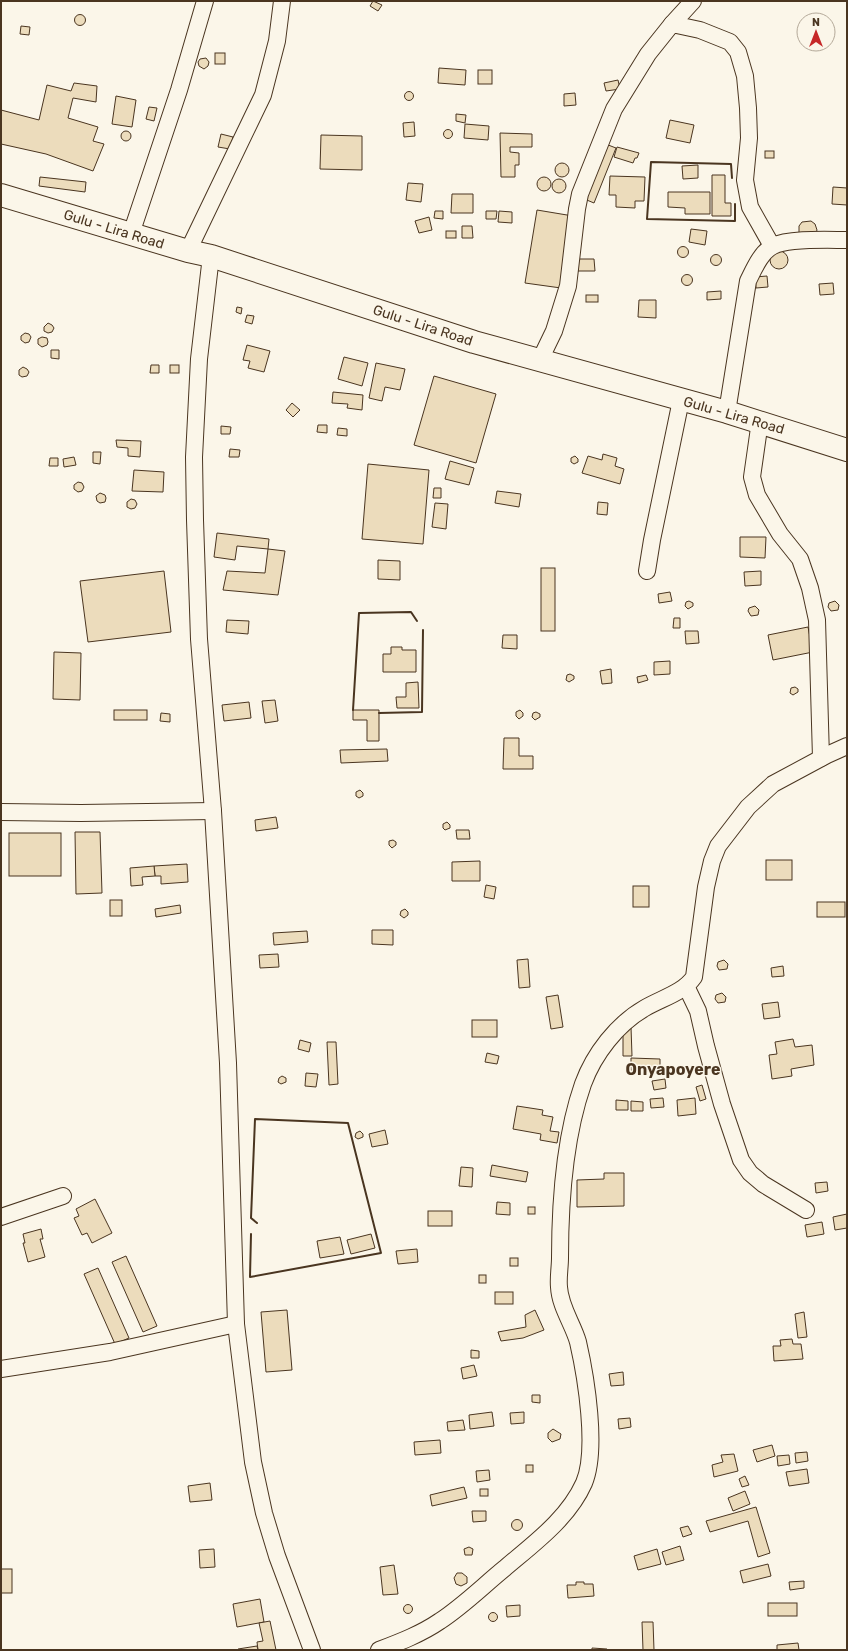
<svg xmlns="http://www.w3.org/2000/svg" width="848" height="1651" font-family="Rubik,sans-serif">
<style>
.building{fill:#ecdcbc;stroke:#4a3520}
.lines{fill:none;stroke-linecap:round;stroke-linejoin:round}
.street-casing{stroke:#4a3520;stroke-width:18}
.primary-casing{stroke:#4a3520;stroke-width:24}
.street{stroke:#fbf6e9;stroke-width:16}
.primary{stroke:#fbf6e9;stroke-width:22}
.wall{stroke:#4a3520;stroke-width:2}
.labels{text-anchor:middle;stroke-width:3;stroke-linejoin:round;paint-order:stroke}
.street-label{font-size:14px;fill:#4a3520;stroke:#fbf6e9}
.quarter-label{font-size:16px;font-weight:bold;fill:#4a3520;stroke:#fbf6e9}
</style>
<rect width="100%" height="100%" fill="#fbf6e9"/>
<g class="building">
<polygon points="373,1 382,5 378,11 370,6"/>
<circle cx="80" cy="20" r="5.5"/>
<polygon points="21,26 30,27 29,35 20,34"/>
<rect x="215" y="53" width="10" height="11"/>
<polygon points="206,58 209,62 208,66 204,69 199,66 198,62 200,59"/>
<polygon points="439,68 466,70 465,85 438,83"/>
<rect x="478" y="70" width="14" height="14"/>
<polygon points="618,80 620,89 606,91 604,83"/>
<polygon points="74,83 97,86 96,102 73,98 68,118 98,127 93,141 104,144 93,171 46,154 1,144 1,110 39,120 47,85 71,91"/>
<circle cx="409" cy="96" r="4.5"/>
<polygon points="575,93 576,105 564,106 564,94"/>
<polygon points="116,96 136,100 132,127 112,124"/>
<polygon points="149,107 157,108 154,121 146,119"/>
<polygon points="456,114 466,115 465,123 456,121"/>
<polygon points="670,120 694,125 690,143 666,138"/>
<polygon points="414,122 415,136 404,137 403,123"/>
<polygon points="465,124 489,126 488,140 464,138"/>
<circle cx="448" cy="134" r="4.5"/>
<circle cx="126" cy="136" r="5"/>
<polygon points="500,133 532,134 532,147 510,147 510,152 519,153 519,165 515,165 515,177 501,177"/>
<polygon points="221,134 233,137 230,149 218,147"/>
<polygon points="321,135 362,136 362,170 320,169"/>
<polygon points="603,143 616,148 594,203 582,198"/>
<polygon points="617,147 639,153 637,158 635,158 633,163 614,157"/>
<rect x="765" y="151" width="9" height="7"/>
<circle cx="562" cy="170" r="7"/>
<polygon points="698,165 698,178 683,179 682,166"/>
<polygon points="712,175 725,175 725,203 731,203 731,216 712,216"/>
<polygon points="610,176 645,177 644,201 635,201 635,208 616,207 616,195 609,195"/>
<polygon points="40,177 86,182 85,192 39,186"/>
<circle cx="544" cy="184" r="7"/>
<circle cx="559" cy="186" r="7"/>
<polygon points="408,183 423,184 421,202 406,200"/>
<polygon points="833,187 847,188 847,205 832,204"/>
<polygon points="668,192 710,192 710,214 685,214 685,208 668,207"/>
<polygon points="452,194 473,194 473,213 451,213"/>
<polygon points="537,210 573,216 561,288 525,283"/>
<polygon points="435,211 443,211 443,219 434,218"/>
<polygon points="486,211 497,211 496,219 486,219"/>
<polygon points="499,211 512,212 512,223 498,222"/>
<polygon points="429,217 432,230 419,233 415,221"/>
<polygon points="811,221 815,224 817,230 815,236 799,234 799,226 802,222"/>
<polygon points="462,226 472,226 473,238 462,238"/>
<polygon points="691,229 707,231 705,245 689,242"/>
<rect x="446" y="231" width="10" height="7"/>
<circle cx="683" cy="252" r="5.5"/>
<circle cx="779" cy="260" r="9"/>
<circle cx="716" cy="260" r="5.5"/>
<polygon points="576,259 594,259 595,271 576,271"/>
<circle cx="687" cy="280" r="5.5"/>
<polygon points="767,276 768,287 756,288 755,277"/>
<polygon points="833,283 834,294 820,295 819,284"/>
<polygon points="721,291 721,299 707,300 707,292"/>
<rect x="586" y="295" width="12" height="7"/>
<polygon points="639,300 656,300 656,318 638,317"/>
<polygon points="237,307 242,308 241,314 236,312"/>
<polygon points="247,315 254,316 252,324 245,322"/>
<polygon points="48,323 52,325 54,328 52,332 48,333 44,331 44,327"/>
<polygon points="25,333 29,334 31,337 29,342 25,343 21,340 21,336"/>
<polygon points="42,337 47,338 48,342 47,345 42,347 38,344 38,339"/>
<polygon points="247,345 270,351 264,372 248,368 250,361 243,360"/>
<polygon points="51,350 59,350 59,359 51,358"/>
<polygon points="344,357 368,363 362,386 338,379"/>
<polygon points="376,363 405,369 400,390 385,387 382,401 369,398"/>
<polygon points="151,365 159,365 159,373 150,373"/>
<rect x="170" y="365" width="9" height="8"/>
<polygon points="23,367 27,369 29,372 27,376 22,377 19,375 19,370"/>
<polygon points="434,376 496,394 476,463 414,445"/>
<polygon points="333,392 363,395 362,410 347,408 348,404 332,403"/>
<polygon points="292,403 300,410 293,417 286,410"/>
<polygon points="318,425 327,425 327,433 317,432"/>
<polygon points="221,426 231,427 230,434 221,434"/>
<polygon points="338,428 347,429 347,436 337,435"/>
<polygon points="116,440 141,441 140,457 128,456 128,448 117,447"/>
<polygon points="230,449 240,450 239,457 229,457"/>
<polygon points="93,452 101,452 100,464 93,463"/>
<polygon points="603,454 617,458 615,466 624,469 620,484 582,473 588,456 602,460"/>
<polygon points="575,456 578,459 578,462 574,464 571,462 571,458"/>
<polygon points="74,457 76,465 64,467 63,459"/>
<polygon points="50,458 58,458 58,466 49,466"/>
<polygon points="450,461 474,468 469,485 445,479"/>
<polygon points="368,464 429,470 423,544 362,539"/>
<polygon points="134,470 164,472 163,492 132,491"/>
<polygon points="78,482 82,483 84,487 82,491 78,492 74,489 74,485"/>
<polygon points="434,488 441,488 441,498 433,498"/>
<polygon points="497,491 521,494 519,507 495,503"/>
<polygon points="100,493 105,495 106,498 105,502 100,503 97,501 96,496"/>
<polygon points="131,499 135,500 137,504 135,508 131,509 127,507 127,502"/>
<polygon points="598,502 608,503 607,515 597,514"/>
<polygon points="435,503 448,504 446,529 432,527"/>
<polygon points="217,533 269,539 268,549 237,546 235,560 214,557"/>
<polygon points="740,537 766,537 765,558 740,557"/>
<polygon points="268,549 285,551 278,595 223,590 227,571 265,573"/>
<polygon points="378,560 400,561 400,580 378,579"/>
<rect x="541" y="568" width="14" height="63"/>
<polygon points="164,571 171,632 88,642 80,581"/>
<polygon points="761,571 761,585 745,586 744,572"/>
<polygon points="670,592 672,601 659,603 658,594"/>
<polygon points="689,601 693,603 693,606 688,609 685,606 686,602"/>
<polygon points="835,601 839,605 838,610 831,611 828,607 829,603"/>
<polygon points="755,606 759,610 758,615 751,616 748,611 749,608"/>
<polygon points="674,618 680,618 680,628 673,628"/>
<polygon points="227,620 249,621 248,634 226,632"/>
<polygon points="808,627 813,652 773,660 768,635"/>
<polygon points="685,631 698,631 699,643 686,644"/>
<polygon points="503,635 517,635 517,649 502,648"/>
<polygon points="391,647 402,647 402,650 416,650 416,672 383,672 383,654 391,654"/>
<polygon points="54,652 81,653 80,700 53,699"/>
<polygon points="670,661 670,674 654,675 654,662"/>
<polygon points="611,669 612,683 602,684 600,671"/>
<polygon points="570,674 574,676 574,679 569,682 566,680 567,675"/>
<polygon points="646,675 648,680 638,683 637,677"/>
<polygon points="418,682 419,708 397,708 396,697 406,697 406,683"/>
<polygon points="795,687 798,689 798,692 793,695 790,693 791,688"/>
<polygon points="275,700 278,721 265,723 262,701"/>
<polygon points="249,702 251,718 224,721 222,705"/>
<rect x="114" y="710" width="33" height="10"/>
<polygon points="353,710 379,710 379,741 367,741 367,720 353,720"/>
<polygon points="520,710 523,713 523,716 519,719 516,716 516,712"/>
<polygon points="536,712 540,714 540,717 535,720 532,717 533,713"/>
<polygon points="161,713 170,714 170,722 160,721"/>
<polygon points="504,738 519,738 519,756 533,756 533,769 503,769"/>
<polygon points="387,749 388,761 341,763 340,750"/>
<polygon points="360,790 363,793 363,796 359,798 356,796 356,792"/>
<polygon points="276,817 278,828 256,831 255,820"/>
<polygon points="447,822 450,825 450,828 445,830 443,828 443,824"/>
<polygon points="456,830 469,830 470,839 457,839"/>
<polygon points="75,832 100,832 102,893 76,894"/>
<rect x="9" y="833" width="52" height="43"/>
<polygon points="393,840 396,842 396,845 392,848 389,845 389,841"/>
<rect x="766" y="860" width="26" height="20"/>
<polygon points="480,861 480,881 452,881 452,862"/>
<polygon points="187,864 188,882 161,884 161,876 155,876 154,866"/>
<polygon points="154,866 155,876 142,877 143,885 131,886 130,868"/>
<polygon points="486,885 496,887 494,899 484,897"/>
<rect x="633" y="886" width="16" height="21"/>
<rect x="110" y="900" width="12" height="16"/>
<rect x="817" y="902" width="28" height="15"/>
<polygon points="180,905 181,913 156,917 155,909"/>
<polygon points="405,909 408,912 408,915 404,918 400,915 401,911"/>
<polygon points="372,930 393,930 393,945 372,944"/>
<polygon points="307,931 308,942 274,945 273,933"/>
<polygon points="278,954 279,967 260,968 259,955"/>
<polygon points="528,959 530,987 519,988 517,960"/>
<polygon points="724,960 728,964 727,969 719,970 717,966 718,962"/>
<polygon points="783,966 784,976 772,977 771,968"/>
<polygon points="722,993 726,997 725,1002 718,1003 715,999 716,995"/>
<polygon points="558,995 563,1027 551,1029 546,997"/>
<polygon points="778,1002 780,1017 764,1019 762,1004"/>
<rect x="472" y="1020" width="25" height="17"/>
<polygon points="631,1027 632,1056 623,1056 623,1031"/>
<polygon points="793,1039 795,1047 812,1045 814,1065 791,1069 792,1076 772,1079 769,1055 777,1054 775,1042"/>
<polygon points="300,1040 311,1043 309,1052 298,1049"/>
<polygon points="327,1042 336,1042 338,1084 329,1085"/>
<polygon points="487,1053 499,1056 497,1064 485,1062"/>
<polygon points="631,1058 660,1059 660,1072 631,1070"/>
<polygon points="306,1073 318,1074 316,1087 305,1086"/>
<polygon points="282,1076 286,1078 286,1082 281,1084 278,1082 279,1078"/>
<polygon points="665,1079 666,1088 654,1090 652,1081"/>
<polygon points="702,1085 706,1099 700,1101 696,1087"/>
<polygon points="663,1098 664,1107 651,1108 650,1099"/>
<polygon points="695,1098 696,1114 678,1116 677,1100"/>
<polygon points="616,1100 628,1101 628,1110 616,1110"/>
<polygon points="631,1101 643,1102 643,1111 631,1111"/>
<polygon points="517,1106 543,1110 542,1115 553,1117 550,1131 559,1132 557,1143 540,1140 541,1134 513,1129"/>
<polygon points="385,1130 388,1144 372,1147 369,1134"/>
<polygon points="360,1131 363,1134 363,1137 358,1139 355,1137 356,1133"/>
<polygon points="492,1165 528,1172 526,1182 490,1176"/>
<polygon points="461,1167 473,1168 472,1187 459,1186"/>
<polygon points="604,1173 624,1173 624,1206 577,1207 577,1180 604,1179"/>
<polygon points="827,1182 828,1191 816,1193 815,1183"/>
<polygon points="95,1199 112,1233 92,1243 87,1233 82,1235 74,1218 79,1216 76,1209"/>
<polygon points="497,1202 510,1203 510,1215 496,1214"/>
<rect x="528" y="1207" width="7" height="7"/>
<rect x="428" y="1211" width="24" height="15"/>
<polygon points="847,1214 847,1228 835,1230 833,1217"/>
<polygon points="822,1222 824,1234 807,1237 805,1225"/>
<polygon points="41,1229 43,1239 40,1239 45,1257 28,1262 23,1243 25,1243 23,1234"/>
<polygon points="371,1234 375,1248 351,1254 347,1240"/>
<polygon points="340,1237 344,1254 320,1258 317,1241"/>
<polygon points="417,1249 418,1262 398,1264 396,1251"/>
<polygon points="126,1256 157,1326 143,1332 112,1262"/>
<rect x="510" y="1258" width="8" height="8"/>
<polygon points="98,1268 129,1338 115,1344 84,1274"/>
<rect x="479" y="1275" width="7" height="8"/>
<rect x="495" y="1292" width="18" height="12"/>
<polygon points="287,1310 292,1370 266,1372 261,1312"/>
<polygon points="535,1310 544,1330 523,1338 501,1341 498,1332 526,1327 525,1315"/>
<polygon points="804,1312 807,1337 798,1338 795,1314"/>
<polygon points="792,1339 793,1344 801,1344 803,1359 774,1361 773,1346 781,1346 780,1340"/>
<polygon points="471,1350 479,1351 479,1358 471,1358"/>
<polygon points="474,1365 477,1376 463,1379 461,1368"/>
<polygon points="623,1372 624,1385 611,1386 609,1374"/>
<polygon points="532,1395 540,1395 540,1403 532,1402"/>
<polygon points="492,1412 494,1426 470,1429 469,1415"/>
<polygon points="524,1412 524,1423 511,1424 510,1413"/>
<polygon points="630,1418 631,1427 619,1429 618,1419"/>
<polygon points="463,1420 465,1430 448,1431 447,1422"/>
<polygon points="553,1429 561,1434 560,1439 552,1442 548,1438 548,1433"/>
<polygon points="440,1440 441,1453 415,1455 414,1442"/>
<polygon points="772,1445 775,1456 757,1462 753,1450"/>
<polygon points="807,1452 808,1461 796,1463 795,1453"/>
<polygon points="734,1454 738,1471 714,1477 712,1465 723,1462 721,1455"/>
<polygon points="789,1455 790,1464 778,1466 777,1456"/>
<rect x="526" y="1465" width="7" height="7"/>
<polygon points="807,1469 809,1483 789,1486 786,1472"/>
<polygon points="489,1470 490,1480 477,1482 476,1471"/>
<polygon points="745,1476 749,1485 742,1487 739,1479"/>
<polygon points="210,1483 212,1500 190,1502 188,1486"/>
<polygon points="464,1487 467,1498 432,1506 430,1495"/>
<rect x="480" y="1489" width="8" height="7"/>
<polygon points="745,1491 750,1504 733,1511 728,1498"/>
<polygon points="756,1507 770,1553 758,1557 748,1521 710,1532 706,1521"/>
<polygon points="472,1511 486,1511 486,1521 473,1522"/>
<circle cx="517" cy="1525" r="5.5"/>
<polygon points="688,1526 692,1534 683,1537 680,1528"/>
<polygon points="680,1546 684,1560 666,1565 662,1552"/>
<polygon points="469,1547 473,1549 472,1555 465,1555 464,1549"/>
<polygon points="214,1549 215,1567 200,1568 199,1550"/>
<polygon points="657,1549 661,1564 638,1570 634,1556"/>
<polygon points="768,1564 771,1576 743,1583 740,1571"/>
<polygon points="394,1565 398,1594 383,1595 380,1567"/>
<rect x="1" y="1569" width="11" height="24"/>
<polygon points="457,1573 462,1573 467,1577 467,1583 461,1586 456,1584 454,1578"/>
<polygon points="804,1581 804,1588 790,1590 789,1582"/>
<polygon points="576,1582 584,1582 584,1584 593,1584 594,1596 568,1598 567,1585 576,1585"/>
<polygon points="260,1599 264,1622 237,1627 233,1604"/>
<rect x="768" y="1603" width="29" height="13"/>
<circle cx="408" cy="1609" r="4.5"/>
<polygon points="520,1605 520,1616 507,1617 506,1606"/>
<circle cx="493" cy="1617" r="4.5"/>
<polygon points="270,1621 276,1650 258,1650 257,1642 263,1641 259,1623"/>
<polygon points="642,1622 653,1622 654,1650 643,1650"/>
<polygon points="798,1643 799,1650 777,1650 777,1645"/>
<polygon points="257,1646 258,1650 238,1650 238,1649"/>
<polygon points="592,1648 607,1649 607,1650 592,1650"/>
</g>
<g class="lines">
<defs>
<g id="street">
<polyline points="672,24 693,1"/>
<polyline points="131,234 179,90 205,1"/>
<polyline points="188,251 263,95 277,41 282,1"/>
<polyline points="211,256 199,359 194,457 195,520 199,639 213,811 228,1063 236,1324 253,1462 264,1513 277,1556 312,1650"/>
<polyline points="540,360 554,331 568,286 577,209 580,194 614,109 648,54 672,24 700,30 730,42 738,52 745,76 748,108 749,138 745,180 750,207 772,246"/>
<path d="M727,412L748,281C754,269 761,252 773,246C789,238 828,240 847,240"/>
<polyline points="760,421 752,477 757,495 780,534 800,559 810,588 817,620 821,758"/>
<polyline points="647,571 652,540 681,400"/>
<polyline points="1,812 81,813 213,811"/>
<polyline points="686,986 698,1011 706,1046 722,1104 741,1160 750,1173 763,1184 806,1210"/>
<polyline points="1,1217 63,1196"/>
<polyline points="1,1369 110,1352 236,1324"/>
<path d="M379,1650C400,1642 421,1634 440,1621C463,1606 483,1586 505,1568C533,1544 568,1519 584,1483C598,1450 586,1377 578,1342C573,1324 560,1307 559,1287C558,1278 560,1267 560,1258C560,1201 564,1138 583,1084C594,1054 617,1024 645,1008C662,998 683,993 694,977L706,887L712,861L718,846L748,807L773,784L827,755L847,746"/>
</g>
<polyline id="primary" points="1,195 188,251 211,256 474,342 727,412 847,450"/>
</defs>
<use href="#street" class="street-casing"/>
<use href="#primary" class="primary-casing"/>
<use href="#street" class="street"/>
<use href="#primary" class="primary"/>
<g class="wall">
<polyline points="732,178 731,164 651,162 647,219 735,221 735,204"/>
<polyline points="353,710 359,613 411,612 417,621"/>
<polyline points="379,713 422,712 423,630"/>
<polyline points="251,1234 250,1277 381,1253 348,1123 255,1119 251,1218 257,1223"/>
</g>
</g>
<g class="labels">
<g class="street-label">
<text transform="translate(114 229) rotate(17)" y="5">Gulu - Lira Road</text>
<text transform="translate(423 325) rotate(18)" y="5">Gulu - Lira Road</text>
<text transform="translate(734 415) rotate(16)" y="5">Gulu - Lira Road</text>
</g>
<g class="quarter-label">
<text x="673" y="1075">Onyapoyere</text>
</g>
</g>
<rect width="848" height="1651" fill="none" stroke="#4a3520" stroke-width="4"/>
<g transform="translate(816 32)"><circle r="19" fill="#fbf6e9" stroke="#b4a999"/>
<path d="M0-3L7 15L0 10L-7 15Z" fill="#c62828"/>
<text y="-6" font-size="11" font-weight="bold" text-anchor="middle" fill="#4a3520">N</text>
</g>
</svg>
